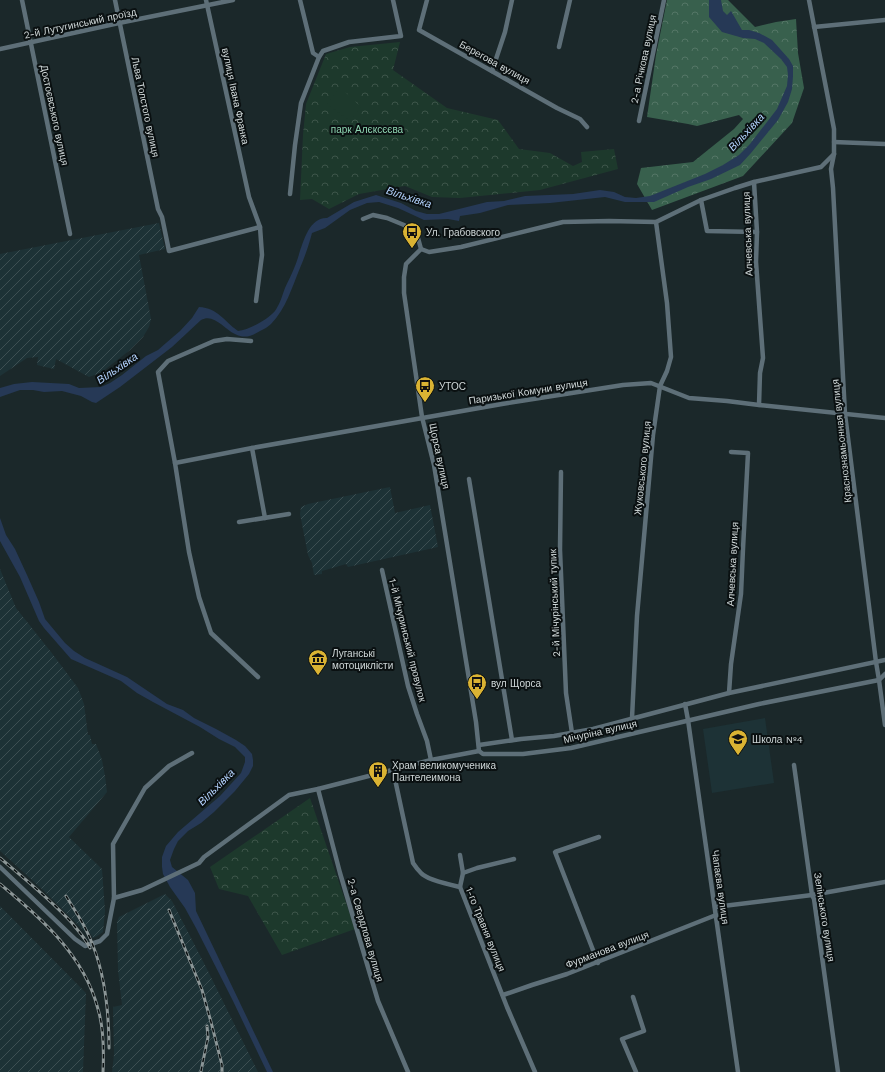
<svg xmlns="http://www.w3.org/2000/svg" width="885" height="1072" font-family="'Work Sans',sans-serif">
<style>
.built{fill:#1d3236}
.industrial{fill:url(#industrial-furrows)}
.forest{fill:url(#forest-crowns)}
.park{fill:url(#park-crowns)}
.pitch{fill:#1d392c}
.water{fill:#263956}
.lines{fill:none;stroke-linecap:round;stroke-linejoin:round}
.minor{stroke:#5e6f78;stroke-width:4.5}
.rail-casing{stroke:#8c9697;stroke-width:3}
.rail{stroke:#0a1011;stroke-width:1.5;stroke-dasharray:4.5;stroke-linecap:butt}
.labels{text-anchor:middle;stroke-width:4;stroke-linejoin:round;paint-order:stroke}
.street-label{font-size:10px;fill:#d0d8d9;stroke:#0a1011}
.park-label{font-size:10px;fill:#8fd5b2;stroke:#0a1011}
.poi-label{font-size:10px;fill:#d0d8d9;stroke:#0a1011;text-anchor:start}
.water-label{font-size:11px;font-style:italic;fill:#b3d2fd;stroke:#0a1011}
</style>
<defs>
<pattern id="industrial-furrows" width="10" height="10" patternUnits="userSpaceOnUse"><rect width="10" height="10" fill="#1d3236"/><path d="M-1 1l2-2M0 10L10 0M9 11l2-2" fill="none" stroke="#3d4f52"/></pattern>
<pattern id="forest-crowns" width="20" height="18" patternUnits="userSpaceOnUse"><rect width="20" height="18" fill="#38604d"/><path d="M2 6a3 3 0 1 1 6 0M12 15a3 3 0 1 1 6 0" fill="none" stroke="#547666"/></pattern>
<pattern id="park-crowns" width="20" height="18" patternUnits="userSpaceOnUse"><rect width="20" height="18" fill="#1d392c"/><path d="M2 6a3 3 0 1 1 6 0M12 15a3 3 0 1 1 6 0" fill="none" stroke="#3d554a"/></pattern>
</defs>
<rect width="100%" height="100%" fill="#1b282a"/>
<polygon class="built" points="765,718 774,783 712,793 703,729"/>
<g class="industrial">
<polygon points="159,223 165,249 139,255 151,319 149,327 143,337 130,350 102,372 89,377 56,359 54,369 37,365 38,357 27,358 0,376 0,254"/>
<polygon points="390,487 395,513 430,505 438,547 348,567 346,564 322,571 322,574 314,575 312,563 308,555 300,514 301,507 308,504"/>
<polygon points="0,569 16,608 51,652 78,688 84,704 88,735 90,735 92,744 96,744 102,760 105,776 107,792 69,837 102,869 105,911 103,932 97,936 93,938 88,930 85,932 43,890 0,851"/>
<polygon points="165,894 172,901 207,969 258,1072 112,1072 114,1055 113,1007 122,1005 118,970 117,922 119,917"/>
<polygon points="0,906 86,993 83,1072 0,1072"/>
</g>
<polygon class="forest" points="667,0 728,0 755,27 776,22 796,19 798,53 804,88 792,123 743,176 652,210 637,184 641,168 693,162 734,129 743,119 739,115 697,126 688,124 647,117 656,55"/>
<g class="park">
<polygon points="400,42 393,70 447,108 498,120 519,149 550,153 573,166 582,162 581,152 614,149 618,169 540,190 460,198 432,197 405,186 359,194 329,209 312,199 300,200 303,135 306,104 326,54 350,47"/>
<polygon points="310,798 355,929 282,955 248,896 219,889 210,867"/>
</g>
<polygon class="pitch" points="340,87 361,107 350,121 327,104"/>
<g class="water">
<path d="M709,0H721L723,11L727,15L731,11L742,30H749L759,33L772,40L789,59L793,66V76L792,89L788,102L778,120L751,153L740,165L711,179L688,187L654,202H625L605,197L550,203L508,205L480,213L460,216L459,221L448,219L424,220L398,208L379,202L367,203L350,210L325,228L312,233C309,245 305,256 300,268C292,287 286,309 271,324C268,327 264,329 260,331C251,336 245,339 235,334C224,329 214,313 201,320L172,347L120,387L96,403L92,402L81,396L62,391L44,392L33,390H20L0,397V388L14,384L32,382L69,384L79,388L101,387L110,383L122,375L146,356L158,350L166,343L180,331L192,318L199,307C218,308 224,321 238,331C249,330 267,320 275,311C280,304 282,296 285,288C288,281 292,274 295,266C301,252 306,217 327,218L354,202L376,195L401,203L416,211L427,214H439L487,202L504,201L525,196L573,194L600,190L614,192L625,197L636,198L650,196L705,174L723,165L739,155L750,144L777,109L787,86L788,75L787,67L781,59L764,43L755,39L743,38L722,32L709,17Z"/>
<polygon points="0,518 6,535 15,549 27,575 39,602 45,619 65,643 74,651 85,658 127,677 167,704 183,710 194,718 216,729 236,740 245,746 252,754 253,760 253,766 249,774 235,791 214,812 201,823 188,831 178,841 174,849 170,860 172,867 188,880 195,893 196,911 273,1072 267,1072 233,1001 196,928 185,908 170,887 163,874 162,867 162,857 166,846 178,832 220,796 241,773 245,762 245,757 235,747 219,739 200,727 153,702 137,693 121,681 71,659 44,628 39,621 20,577 0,541"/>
</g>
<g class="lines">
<g class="minor">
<polyline points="22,0 70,234"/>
<polyline points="115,0 158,209 162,217 169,251 260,227 249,197 206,0"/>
<polyline points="300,0 313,53 319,57"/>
<polyline points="427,0 419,30 557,108 580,119 587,127"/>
<polyline points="809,0 834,129 834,154 831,169 833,188 845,414 876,662 879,680 885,725"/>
<polyline points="814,27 885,20"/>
<polyline points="559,47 570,0"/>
<polyline points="0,49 119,23 233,0"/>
<polyline points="492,71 505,32 512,0"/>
<polyline points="639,121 664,0"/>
<polyline points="834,142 885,144"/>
<polyline points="754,182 757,232 756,262 763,358 760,373 759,405"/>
<polyline points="290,194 295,145 301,103 319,57 323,51 349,42 401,36 393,0"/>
<polyline points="701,200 707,231 757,232"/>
<polyline points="363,219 373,215 387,218 404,225 418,238 421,249 406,264 404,277 404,293 422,417 434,465 476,722 479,751"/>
<polyline points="421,249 429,252 461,247 563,222 609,221 656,222 701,200 735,188 754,182 821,167 834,154"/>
<polyline points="256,301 262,255 260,227"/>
<polyline points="251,341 227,339 214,341 168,361 158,372 175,463 189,552 199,597 211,633 258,677"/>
<polyline points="252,448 265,518"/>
<polyline points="175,463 252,448 502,404 623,385 651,383 689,398 727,401 759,405 885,418"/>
<polyline points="561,472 560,550 566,693 572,733"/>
<polyline points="469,479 512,740"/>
<polyline points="239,522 289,514"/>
<polyline points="382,570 408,686 417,714 427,741 431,760"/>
<polyline points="729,693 731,664 741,594 743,549 748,453 731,452"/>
<polyline points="685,704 688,720 738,1072"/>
<polyline points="632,718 637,616 653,435 660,386 667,371 671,357 667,303 656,222"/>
<polyline points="479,745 521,739 554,736 593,729 729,693 885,660"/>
<polyline points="794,765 812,895 814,899 838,1072"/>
<path d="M393,770L413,863C415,866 418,870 421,873C427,880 451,885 460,887L507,1007L535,1072"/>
<polyline points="318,789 340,873 378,1001 408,1072"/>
<polyline points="460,855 463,873 460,887"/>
<polyline points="0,867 75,939 85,946 100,941 107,934 114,898 142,890 199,863 204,857 289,795 318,789 431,760 479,751 483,754 523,754 571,748 759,704 879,680 885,674"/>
<polyline points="463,873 477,868 514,859"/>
<polyline points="114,898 113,844 145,788 169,766 192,753"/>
<polyline points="715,907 812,895 885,882"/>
<polyline points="598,963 555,852 599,837"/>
<polyline points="503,995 532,985 567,974 716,915"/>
<polyline points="633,997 644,1031 622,1039 636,1072"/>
</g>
<defs>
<g id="rail">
<path d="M0,858C25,879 50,899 72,923C78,931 86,939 90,948"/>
<path d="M0,884C41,918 84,955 98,1009C104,1029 104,1051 103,1072"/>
<path d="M66,896C74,909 83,922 89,936C105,971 109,1010 109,1048"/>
<polyline points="169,910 202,990 211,1022 222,1065 222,1072"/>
<polyline points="201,1071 208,1037 207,1026"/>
</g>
</defs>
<use href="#rail" class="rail-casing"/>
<use href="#rail" class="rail"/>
</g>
<defs>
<symbol id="bus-pin" viewBox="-11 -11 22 30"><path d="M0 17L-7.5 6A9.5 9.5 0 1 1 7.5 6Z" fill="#dab333" stroke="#0a1011"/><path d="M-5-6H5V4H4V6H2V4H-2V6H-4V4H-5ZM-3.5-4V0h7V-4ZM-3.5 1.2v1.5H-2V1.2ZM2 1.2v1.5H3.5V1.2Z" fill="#111"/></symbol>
<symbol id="museum-pin" viewBox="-11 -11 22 30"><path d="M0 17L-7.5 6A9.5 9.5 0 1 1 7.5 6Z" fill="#dab333" stroke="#0a1011"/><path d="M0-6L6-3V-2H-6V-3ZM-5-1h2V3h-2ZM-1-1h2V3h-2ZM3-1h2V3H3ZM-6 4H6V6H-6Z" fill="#111"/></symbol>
<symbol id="school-pin" viewBox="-11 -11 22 30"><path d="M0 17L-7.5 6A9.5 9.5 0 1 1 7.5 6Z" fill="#dab333" stroke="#0a1011"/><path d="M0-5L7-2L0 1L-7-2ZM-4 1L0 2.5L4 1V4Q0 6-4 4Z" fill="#111"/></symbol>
<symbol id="building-pin" viewBox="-11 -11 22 30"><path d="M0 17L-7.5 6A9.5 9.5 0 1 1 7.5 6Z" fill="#dab333" stroke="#0a1011"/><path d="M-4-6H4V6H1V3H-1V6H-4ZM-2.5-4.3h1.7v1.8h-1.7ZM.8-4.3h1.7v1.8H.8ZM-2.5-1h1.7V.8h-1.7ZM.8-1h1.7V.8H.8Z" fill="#111"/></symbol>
</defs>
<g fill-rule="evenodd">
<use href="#bus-pin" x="401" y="221" width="22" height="30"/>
<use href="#bus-pin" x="414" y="375" width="22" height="30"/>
<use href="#museum-pin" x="307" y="648" width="22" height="30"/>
<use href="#bus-pin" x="466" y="672" width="22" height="30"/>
<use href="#school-pin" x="727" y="728" width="22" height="30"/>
<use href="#building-pin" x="367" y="760" width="22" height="30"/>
</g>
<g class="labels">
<g class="street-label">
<text transform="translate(80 23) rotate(-12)" y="4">2-й Лутугинський проїзд</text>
<text transform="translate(643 59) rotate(-78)" y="4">2-а Річкова вулиця</text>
<text transform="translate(495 62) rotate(29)" y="4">Берегова вулиця</text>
<text transform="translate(236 96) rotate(78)" y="4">вулиця Івана Франка</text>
<text transform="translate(146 107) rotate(78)" y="4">Льва Толстого вулиця</text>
<text transform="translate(55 115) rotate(78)" y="4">Достоєвського вулиця</text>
<text transform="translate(747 234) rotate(-92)" y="4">Алчевська вулиця</text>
<text transform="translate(528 391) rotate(-9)" y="4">Паризької Комуни вулиця</text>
<text transform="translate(841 441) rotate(-96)" y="4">Краснознамьонная вулиця</text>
<text transform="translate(440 456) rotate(78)" y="4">Щорса вулиця</text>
<text transform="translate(642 468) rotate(-84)" y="4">Жуковського вулиця</text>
<text transform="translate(732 564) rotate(-87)" y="4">Алчевська вулиця</text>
<text transform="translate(554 603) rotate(-92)" y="4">2-й Мічурінський тупик</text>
<text transform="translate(408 640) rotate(76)" y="4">1-й Мічуринський провулок</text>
<text transform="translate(600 731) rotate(-13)" y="4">Мічуріна вулиця</text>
<text transform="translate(721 887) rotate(82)" y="4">Чапаєва вулиця</text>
<text transform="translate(825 917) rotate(81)" y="4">Зелінського вулиця</text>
<text transform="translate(486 929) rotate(68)" y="4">1-го Травня вулиця</text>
<text transform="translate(366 930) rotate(74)" y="4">2-а Свердлова вулиця</text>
<text transform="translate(607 949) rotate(-21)" y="4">Фурманова вулиця</text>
</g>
<g class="park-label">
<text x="367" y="133">парк Алєксєєва</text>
</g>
<g class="poi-label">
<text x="426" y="236">Ул. Грабовского</text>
<text x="439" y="390">УТОС</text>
<text x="332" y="657">Луганські<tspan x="332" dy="12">мотоциклісти</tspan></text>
<text x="491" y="687">вул Щорса</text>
<text x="752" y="743">Школа №4</text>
<text x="392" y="769">Храм великомученика<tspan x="392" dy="12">Пантелеимона</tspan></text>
</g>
<g class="water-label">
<text transform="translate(746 132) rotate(-47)" y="4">Вільхівка</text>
<text transform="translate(409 197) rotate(18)" y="4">Вільхівка</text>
<text transform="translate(117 368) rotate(-34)" y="4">Вільхівка</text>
<text transform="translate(216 787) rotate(-45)" y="4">Вільхівка</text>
</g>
</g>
</svg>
